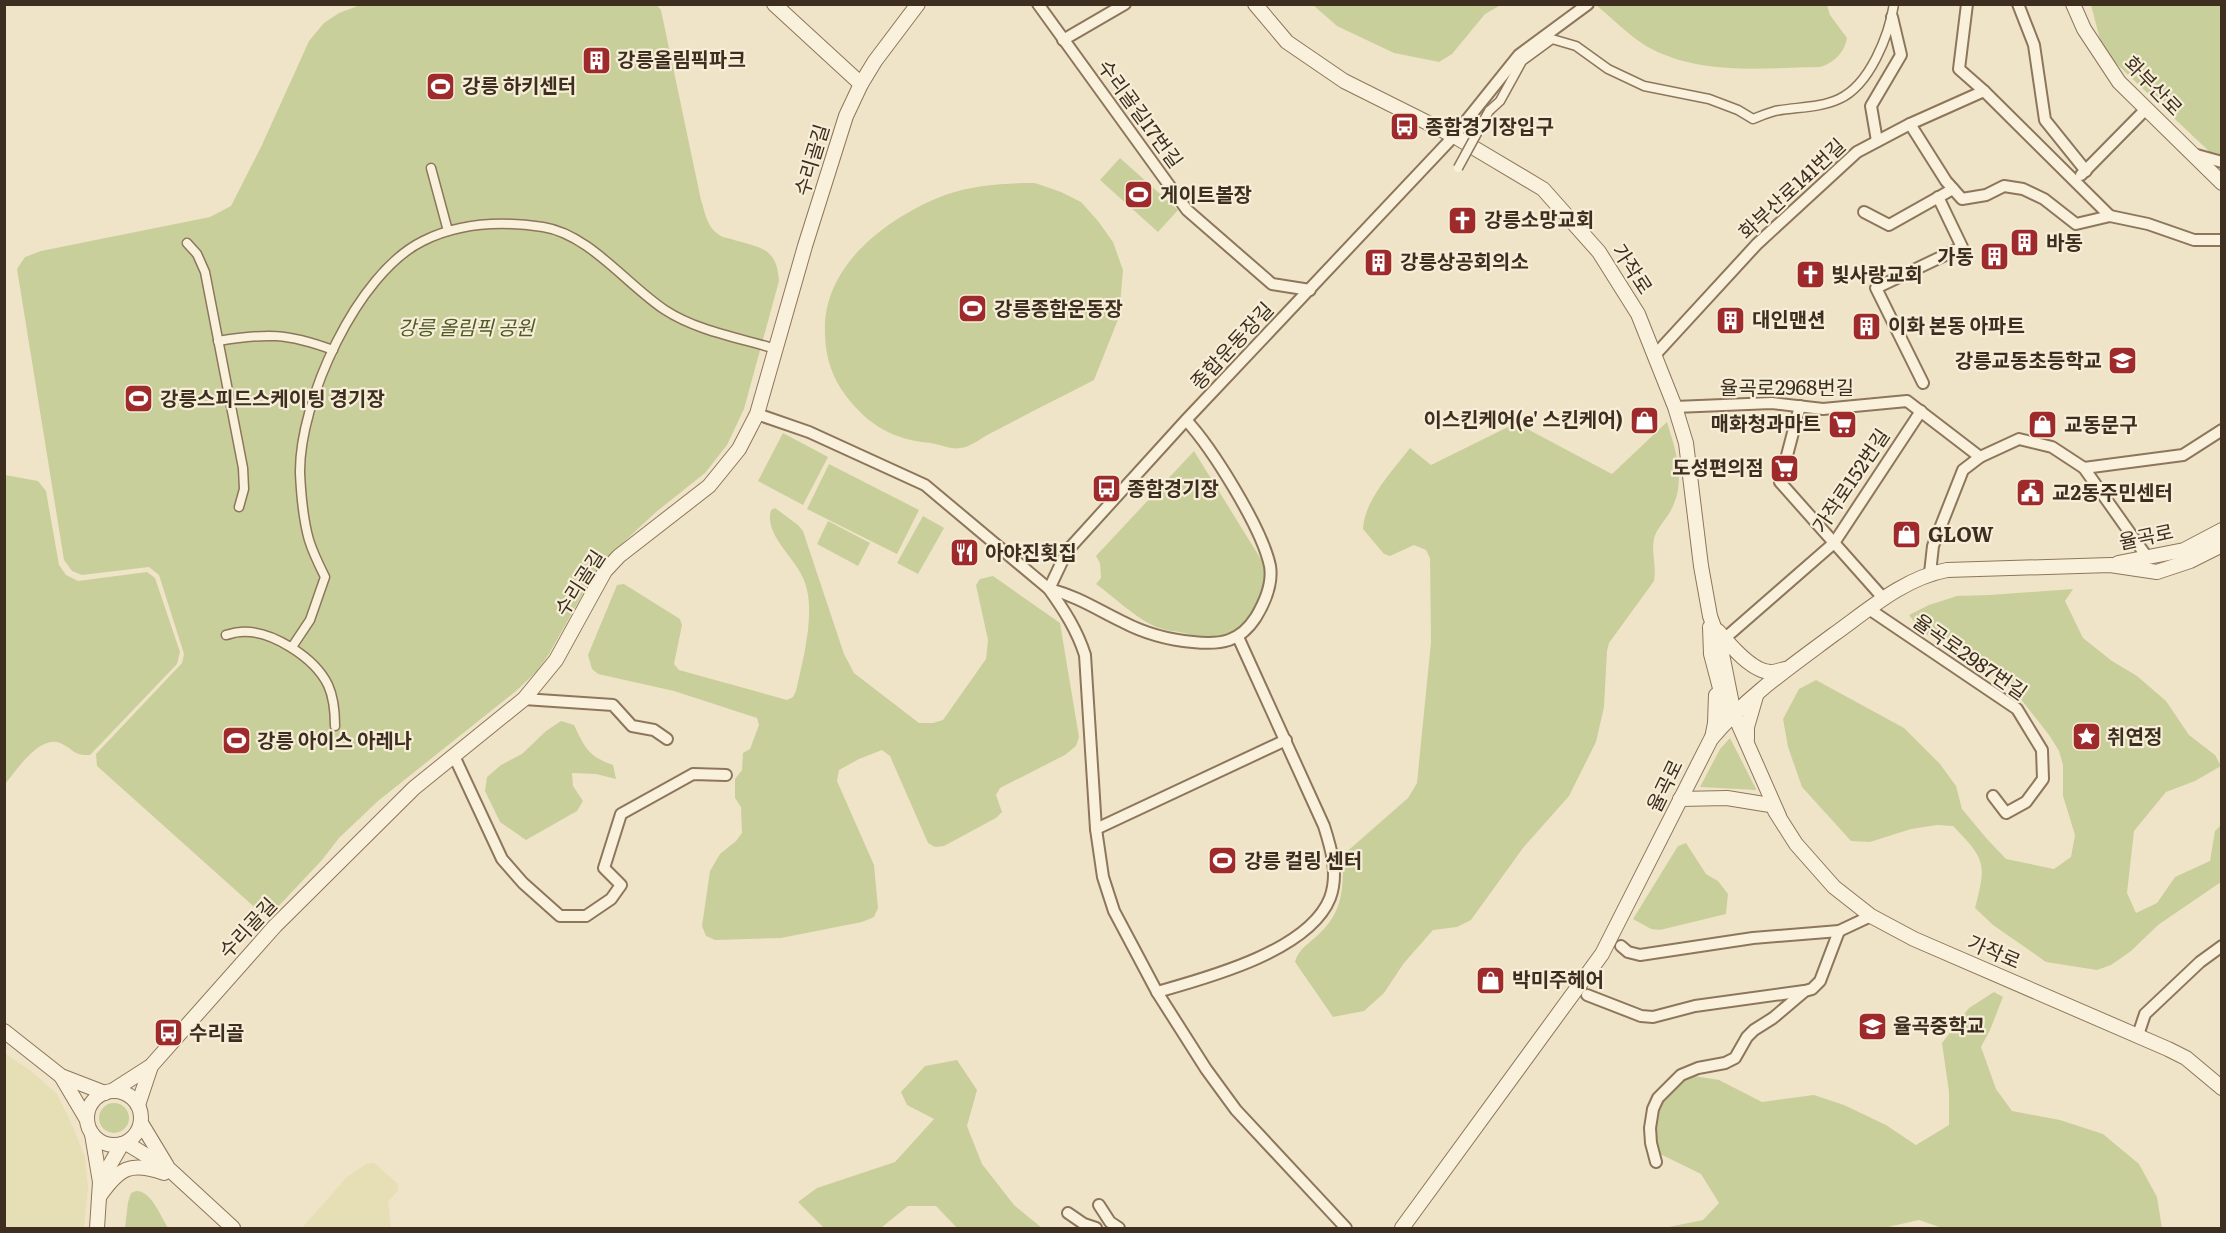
<svg xmlns="http://www.w3.org/2000/svg" width="2226" height="1233" font-family="Literata,'Noto Sans KR',serif">
<style>
.farmland{fill:#e6deb5}
.green{fill:#c9cf9b}
.lines{fill:none;stroke-linecap:round;stroke-linejoin:round}
.pedestrian-casing{stroke:#8d765c;stroke-width:11}
.minor-casing{stroke:#8d765c;stroke-width:14}
.tertiary-casing{stroke:#8d765c;stroke-width:16}
.pedestrian{stroke:#faf1dc;stroke-width:8}
.minor{stroke:#faf1dc;stroke-width:10}
.tertiary{stroke:#faf1dc;stroke-width:14}
.pedestrian-bridge-casing{stroke:#8d765c;stroke-width:11;stroke-linecap:butt}
.pedestrian-bridge{stroke:#faf1dc;stroke-width:8}
.labels{text-anchor:middle;stroke-width:4.5;stroke-linejoin:round;paint-order:stroke}
.poi-label{font-size:20px;font-weight:bold;fill:#3d2e20;stroke:#f7eed8;text-anchor:start}
.street-label{font-size:20px;fill:#3d2e20;stroke:#f7eed8}
.park-label{font-size:20px;font-style:italic;fill:#4d5a26;stroke:#f7eed8}
</style>
<rect width="100%" height="100%" fill="#f0e4c8"/>
<g class="farmland">
<polygon points="4,1053 31,1071 57,1094 73,1127 85,1157 88,1187 84,1228 5,1228"/>
<polygon points="374,1163 398,1184 398,1190 388,1202 391,1228 302,1228 347,1177 366,1164"/>
</g>
<g class="green">
<path d="M363,4H656L661,10L701,200C705,212 707,227 718,234C721,237 727,238 731,239C759,248 777,246 779,281L744,409L727,445L705,473L656,512L599,565L549,654L537,671L516,691L378,801L339,838L322,860L274,911L266,914L260,912L97,766L96,754L182,663L184,654L159,575L149,567L82,575L72,571L64,560L17,269L25,257L41,251L210,217L231,206L261,147L309,41L324,23L339,13Z"/>
<polygon points="1313,5 1501,5 1485,14 1452,54 1439,62 1394,53 1337,26"/>
<path d="M1596,5H1827L1830,15L1847,38C1845,52 1834,63 1820,67C1762,68 1699,76 1646,46C1628,35 1612,18 1596,5Z"/>
<polygon points="2091,5 2221,5 2221,154 2213,155 2103,51"/>
<polygon points="1120,158 1178,210 1158,232 1100,180"/>
<path d="M1035,183L1061,192L1081,202L1098,221L1113,242L1123,270L1119,317L1094,380C1061,397 1027,414 993,432C984,436 971,447 961,448C952,450 939,444 930,443C894,440 868,425 846,396C832,378 825,356 825,333C822,265 888,217 945,195C974,185 1005,183 1035,183Z"/>
<path d="M1667,422C1676,451 1687,483 1670,512C1665,521 1656,529 1654,539C1651,553 1657,567 1654,581L1609,643L1607,651L1604,707L1596,742L1569,796L1523,848L1471,920L1457,927L1433,930L1404,963L1384,993L1364,1011L1333,1017L1295,962C1298,949 1310,943 1319,934C1344,910 1343,888 1343,855L1408,798L1417,783L1431,642L1430,558L1426,550L1414,545L1390,556L1384,554L1363,529C1364,501 1393,470 1410,448L1431,465L1516,423L1612,474Z"/>
<polygon points="783,433 828,457 803,505 758,481"/>
<path d="M1194,451L1267,569C1259,621 1240,647 1184,633C1174,631 1161,630 1152,625C1132,615 1114,597 1096,584L1101,578L1100,563L1096,556Z"/>
<polygon points="829,464 919,510 897,554 807,509"/>
<path d="M5,475L38,481L46,491L59,565L66,575L78,581L147,572L155,578L180,652L177,664L90,755C73,756 74,749 60,743C39,735 16,771 5,784Z"/>
<path d="M775,508L798,525L803,531L844,654L854,673L919,723H933L943,720L986,659L988,640L976,585L980,579L993,576L1060,623L1079,737L1076,746L1065,755L1000,788L996,795L1002,812L996,818L944,846L935,847L928,843L890,756L882,750L859,759L839,770L837,781L874,865L878,908L874,917L862,922L781,938L715,940L706,936L702,926L710,871L720,854L736,841L742,833L741,807L735,798V779L742,770L743,753L750,749L759,725L757,718L674,691L598,674L592,669L588,655L617,585L624,584L680,619L682,625L674,664L679,670L787,700L793,697L796,691C803,659 818,606 802,576C793,556 764,534 771,510Z"/>
<polygon points="923,516 944,528 918,574 897,563"/>
<polygon points="828,521 870,543 858,566 817,544"/>
<path d="M2073,589L2065,601L2083,638L2112,661L2137,676L2166,701L2189,735L2215,755L2221,766L2195,781L2166,792L2134,831L2127,893L2136,913L2157,903L2175,877L2210,861L2215,831L2221,825V882L2158,925L2131,951L2111,965L2097,970L2046,962L1993,925L1975,908C1987,863 1985,859 1953,826L1937,825L1911,829L1870,842L1851,841L1802,787L1788,747L1783,719L1799,689L1816,680L1904,728L1940,764L1956,786L1962,809L1987,839L2006,859L2054,869L2071,857L2075,835L2063,796V765L2059,751L2049,735L2016,693L1964,651L1923,633L1909,615L1929,605L1957,596L1990,595Z"/>
<path d="M561,721L574,725C585,748 588,756 613,765L616,779L596,774L572,773L573,786L583,801L577,811L526,840L500,822L485,791L487,777L501,765L522,754L546,731Z"/>
<polygon points="1730,738 1756,789 1756,790 1700,787 1720,749"/>
<polygon points="1686,843 1706,874 1718,881 1728,894 1726,914 1660,930 1651,929 1633,919 1678,846"/>
<polygon points="1994,992 2003,997 1990,1030 1981,1047 1996,1089 2012,1111 2060,1120 2103,1134 2139,1164 2157,1197 2162,1228 1942,1228 1919,1220 1884,1228 1664,1228 1703,1220 1719,1203 1701,1174 1660,1154 1648,1123 1658,1092 1688,1075 1719,1080 1762,1102 1814,1095 1844,1105 1886,1125 1916,1145 1949,1125 1949,1092 1942,1043 1969,1008"/>
<polygon points="957,1060 977,1090 967,1126 982,1164 1014,1205 1042,1228 957,1228 936,1206 908,1206 881,1228 824,1228 798,1202 817,1188 895,1162 934,1119 907,1105 901,1092 925,1066"/>
<circle cx="114" cy="1118" r="15"/>
<path d="M136,1191C151,1190 161,1217 168,1228H125L128,1202L131,1193Z"/>
</g>
<g class="lines">
<defs>
<g id="pedestrian">
<path d="M1489,111L1500,101L1522,61L1552,39L1576,46L1608,69L1644,86L1709,99L1738,110L1753,119C1760,116 1768,113 1775,111C1796,107 1820,108 1839,99C1870,85 1889,35 1894,4"/>
<polyline points="431,168 448,231"/>
<polyline points="187,243 197,254 205,272 243,468 244,489 239,507"/>
<path d="M218,341C267,333 287,333 333,350"/>
<path d="M226,635C231,634 236,632 240,632C271,629 315,658 328,685C334,698 335,712 335,726"/>
<path d="M292,647L310,620L325,577C319,565 313,553 309,540C303,519 301,494 300,473C299,402 357,273 423,241C459,223 503,221 543,227C589,234 627,285 665,310C697,331 740,338 776,349"/>
</g>
<g id="minor">
<polyline points="1038,4 1187,210 1272,284 1310,290"/>
<polyline points="1967,4 1959,69 1984,91"/>
<polyline points="2018,4 2034,45 2045,120 2086,171"/>
<polyline points="1063,40 1125,4"/>
<polyline points="1910,124 1984,91 2110,216"/>
<polyline points="1877,141 1871,106 1901,55 1892,17"/>
<polyline points="2193,154 2222,162"/>
<polyline points="2081,175 2146,109"/>
<polyline points="1864,212 1889,225 1953,189"/>
<polyline points="1654,356 1757,244 1857,152 1910,124 1946,181 1962,199 1986,195 2004,186 2023,189 2044,199 2076,224 2110,216 2148,224 2194,240 2222,240"/>
<polyline points="1923,383 1876,288 1962,247 1938,197"/>
<polyline points="1800,406 1780,482 1884,599"/>
<polyline points="1675,407 1772,403 1823,409 1907,401 1980,457 2019,439 2052,447 2084,468 2147,557"/>
<path d="M757,414L809,432L925,485L1049,589C1064,610 1077,630 1085,655L1096,829L1103,877L1114,911L1157,992L1206,1069L1236,1110L1346,1228"/>
<path d="M1186,420C1212,448 1262,528 1270,566C1273,584 1265,602 1256,617C1240,642 1221,645 1193,642C1170,640 1144,633 1123,622C1098,610 1077,596 1049,589L1067,551L1186,420L1454,136L1519,55L1588,4"/>
<polyline points="2084,468 2183,455 2222,430"/>
<polyline points="1930,573 1933,546 1963,470 1980,457"/>
<polyline points="1869,609 2017,709 2042,750 2043,779 2026,802 2006,813 1993,796"/>
<polyline points="1724,639 1834,543 1921,411"/>
<polyline points="524,699 613,705 632,726 654,730 667,739"/>
<polyline points="454,756 502,859 523,883 560,916 586,916 611,899 621,885 604,868 621,814 693,774 726,775"/>
<polyline points="1096,829 1286,740"/>
<polyline points="1621,946 1628,952 1640,955 1753,938 1839,931 1871,916"/>
<path d="M1157,992C1207,978 1309,951 1330,898C1339,874 1331,848 1324,826L1238,637"/>
<polyline points="1587,995 1641,1016 1653,1017 1695,1006 1804,991"/>
<polyline points="2138,1035 2145,1014 2200,962 2222,946"/>
<polyline points="1656,1162 1651,1143 1650,1128 1653,1109 1658,1098 1681,1075 1698,1068 1725,1063 1735,1058 1747,1037 1754,1030 1773,1018 1805,991 1812,989 1820,981 1839,931"/>
<polyline points="1099,1205 1110,1222 1119,1228"/>
<polyline points="1068,1213 1084,1224 1096,1228"/>
</g>
<g id="tertiary">
<polyline points="774,4 861,84"/>
<polyline points="1255,4 1287,42 1344,81 1454,136 1543,189 1599,252 1638,314 1675,407 1686,443 1701,566 1710,616 1720,644 1734,714 1779,816"/>
<polyline points="2073,4 2084,29 2119,82 2222,183"/>
<polyline points="2118,563 2184,550 2222,530"/>
<polyline points="1710,627 1711,654 1726,711"/>
<path d="M1718,631C1729,644 1752,672 1771,672C1775,672 1781,670 1785,669"/>
<polyline points="1712,738 1715,723 1716,695"/>
<polyline points="1747,739 1747,727 1756,696"/>
<polyline points="1680,799 1727,798 1770,805"/>
<polyline points="1775,811 1796,844 1834,887 1871,916 1914,939 2168,1049 2186,1058 2222,1088"/>
<polyline points="4,1031 61,1076 105,1093"/>
<polyline points="61,1076 87,1120"/>
<circle cx="114" cy="1118" r="27"/>
<polyline points="112,1091 151,1066 275,926 414,788 524,699 556,660 605,571 619,556 709,486 739,449 757,414 805,246 846,116 861,84 875,61 918,4"/>
<polyline points="138,1105 151,1066"/>
<polyline points="141,1123 167,1166"/>
<polyline points="92,1134 100,1182 97,1228"/>
<polyline points="126,1143 170,1170 233,1228"/>
<polyline points="100,1182 122,1144"/>
<path d="M99,1197C119,1168 130,1161 164,1173"/>
<path d="M1402,1228L1602,954L1711,739C1745,698 1790,667 1833,635C1868,610 1904,578 1947,570L2110,565L2157,572L2190,561L2222,545"/>
</g>
</defs>
<use href="#pedestrian" class="pedestrian-casing"/>
<use href="#minor" class="minor-casing"/>
<use href="#tertiary" class="tertiary-casing"/>
<use href="#pedestrian" class="pedestrian"/>
<use href="#minor" class="minor"/>
<use href="#tertiary" class="tertiary"/>
<defs>
<polyline id="pedestrian-bridge" points="1458,168 1489,111"/>
</defs>
<use href="#pedestrian-bridge" class="pedestrian-bridge-casing"/>
<use href="#pedestrian-bridge" class="pedestrian-bridge"/>
</g>
<defs>
<symbol id="building-square" viewBox="-11 -11 22 22"><rect x="-9" y="-9" width="18" height="18" rx="4" fill="#9e2a2b" stroke="#f7eed8"/><path d="M-4-6H4V6H1V3H-1V6H-4ZM-2.5-4.3h1.7v1.8h-1.7ZM.8-4.3h1.7v1.8H.8ZM-2.5-1h1.7V.8h-1.7ZM.8-1h1.7V.8H.8Z" fill="#fff"/></symbol>
<symbol id="stadium-square" viewBox="-11 -11 22 22"><rect x="-9" y="-9" width="18" height="18" rx="4" fill="#9e2a2b" stroke="#f7eed8"/><path d="M0-5a6.5 5 0 1 0 0 10a6.5 5 0 1 0 0-10ZM-3.5-1.8h7v3.6h-7Z" fill="#fff"/></symbol>
<symbol id="bus-square" viewBox="-11 -11 22 22"><rect x="-9" y="-9" width="18" height="18" rx="4" fill="#9e2a2b" stroke="#f7eed8"/><path d="M-5-6H5V4H4V6H2V4H-2V6H-4V4H-5ZM-3.5-4V0h7V-4ZM-3.5 1.2v1.5H-2V1.2ZM2 1.2v1.5H3.5V1.2Z" fill="#fff"/></symbol>
<symbol id="church-square" viewBox="-11 -11 22 22"><rect x="-9" y="-9" width="18" height="18" rx="4" fill="#9e2a2b" stroke="#f7eed8"/><path d="M-1.2-6h2.4v3.5h3.3v2.4h-3.3V6h-2.4V-.1h-3.3v-2.4h3.3Z" fill="#fff"/></symbol>
<symbol id="school-square" viewBox="-11 -11 22 22"><rect x="-9" y="-9" width="18" height="18" rx="4" fill="#9e2a2b" stroke="#f7eed8"/><path d="M0-5L7-2L0 1L-7-2ZM-4 1L0 2.5L4 1V4Q0 6-4 4Z" fill="#fff"/></symbol>
<symbol id="shop-square" viewBox="-11 -11 22 22"><rect x="-9" y="-9" width="18" height="18" rx="4" fill="#9e2a2b" stroke="#f7eed8"/><path d="M-5-2.5h2.3a2.7 3.5 0 0 1 5.4 0H5L5.5 6h-11ZM-1.5-2.5h3a1.5 2.3 0 0 0-3 0Z" fill="#fff"/></symbol>
<symbol id="supermarket-square" viewBox="-11 -11 22 22"><rect x="-9" y="-9" width="18" height="18" rx="4" fill="#9e2a2b" stroke="#f7eed8"/><path d="M-6-5.5h2.5l.6 2H6L4.5 2H-2.5L-4.4-4H-6ZM-1.5 3.2a1.3 1.3 0 1 0 .1 0ZM3 3.2a1.3 1.3 0 1 0 .1 0Z" fill="#fff"/></symbol>
<symbol id="civic-square" viewBox="-11 -11 22 22"><rect x="-9" y="-9" width="18" height="18" rx="4" fill="#9e2a2b" stroke="#f7eed8"/><path d="M-.6-6.5H3V-4.5H.6V-3L4-1V1h2V6H-6V1h2V-1L-.6-3ZM-1.2 2.5V6h2.4V2.5Z" fill="#fff"/></symbol>
<symbol id="restaurant-square" viewBox="-11 -11 22 22"><rect x="-9" y="-9" width="18" height="18" rx="4" fill="#9e2a2b" stroke="#f7eed8"/><path d="M-5-6h1v4h1v-4h1v4h1v-4h1v5L-1.5 .5V6h-2V.5L-5-1ZM5-6V6H3V1.5H1.5Q1.5-4 5-6Z" fill="#fff"/></symbol>
<symbol id="sight-square" viewBox="-11 -11 22 22"><rect x="-9" y="-9" width="18" height="18" rx="4" fill="#9e2a2b" stroke="#f7eed8"/><path d="M0-6L1.8-2.2L6-1.7L2.9 1.2L3.7 5.4L0 3.3L-3.7 5.4L-2.9 1.2L-6-1.7L-1.8-2.2Z" fill="#fff"/></symbol>
</defs>
<g fill-rule="evenodd">
<use href="#building-square" x="580" y="44" width="33" height="33"/>
<use href="#stadium-square" x="424" y="70" width="33" height="33"/>
<use href="#bus-square" x="1388" y="110" width="33" height="33"/>
<use href="#stadium-square" x="1122" y="178" width="33" height="33"/>
<use href="#church-square" x="1446" y="204" width="33" height="33"/>
<use href="#building-square" x="2008" y="226" width="33" height="33"/>
<use href="#building-square" x="1978" y="240" width="33" height="33"/>
<use href="#building-square" x="1362" y="246" width="33" height="33"/>
<use href="#church-square" x="1794" y="258" width="33" height="33"/>
<use href="#stadium-square" x="956" y="292" width="33" height="33"/>
<use href="#building-square" x="1714" y="304" width="33" height="33"/>
<use href="#building-square" x="1850" y="310" width="33" height="33"/>
<use href="#school-square" x="2106" y="344" width="33" height="33"/>
<use href="#stadium-square" x="122" y="382" width="33" height="33"/>
<use href="#shop-square" x="1628" y="404" width="33" height="33"/>
<use href="#supermarket-square" x="1826" y="408" width="33" height="33"/>
<use href="#shop-square" x="2026" y="408" width="33" height="33"/>
<use href="#supermarket-square" x="1768" y="452" width="33" height="33"/>
<use href="#bus-square" x="1090" y="472" width="33" height="33"/>
<use href="#civic-square" x="2014" y="476" width="33" height="33"/>
<use href="#shop-square" x="1890" y="518" width="33" height="33"/>
<use href="#restaurant-square" x="948" y="536" width="33" height="33"/>
<use href="#sight-square" x="2070" y="720" width="33" height="33"/>
<use href="#stadium-square" x="220" y="724" width="33" height="33"/>
<use href="#stadium-square" x="1206" y="844" width="33" height="33"/>
<use href="#shop-square" x="1474" y="964" width="33" height="33"/>
<use href="#school-square" x="1856" y="1010" width="33" height="33"/>
<use href="#bus-square" x="152" y="1016" width="33" height="33"/>
</g>
<g class="labels">
<g class="poi-label">
<text x="617" y="67">강릉올림픽파크</text>
<text x="462" y="93">강릉 하키센터</text>
<text x="1425" y="134">종합경기장입구</text>
<text x="1160" y="202">게이트볼장</text>
<text x="1484" y="227">강릉소망교회</text>
<text x="2046" y="250">바동</text>
<text x="1974" y="264" text-anchor="end">가동</text>
<text x="1400" y="269">강릉상공회의소</text>
<text x="1831" y="282">빛사랑교회</text>
<text x="994" y="316">강릉종합운동장</text>
<text x="1752" y="327">대인맨션</text>
<text x="1888" y="333">이화 본동 아파트</text>
<text x="2102" y="368" text-anchor="end">강릉교동초등학교</text>
<text x="160" y="406">강릉스피드스케이팅 경기장</text>
<text x="1623" y="427" text-anchor="end">이스킨케어(e' 스킨케어)</text>
<text x="1821" y="431" text-anchor="end">매화청과마트</text>
<text x="2064" y="432">교동문구</text>
<text x="1764" y="475" text-anchor="end">도성편의점</text>
<text x="1127" y="496">종합경기장</text>
<text x="2052" y="500">교2동주민센터</text>
<text x="1928" y="542">GLOW</text>
<text x="985" y="560">아야진횟집</text>
<text x="2107" y="744">취연정</text>
<text x="257" y="748">강릉 아이스 아레나</text>
<text x="1244" y="868">강릉 컬링 센터</text>
<text x="1512" y="987">박미주헤어</text>
<text x="1893" y="1033">율곡중학교</text>
<text x="189" y="1040">수리골</text>
</g>
<g class="street-label">
<text transform="translate(2153 86) rotate(46)" y="7">화부산로</text>
<text transform="translate(1140 114) rotate(54)" y="7">수리골길17번길</text>
<text transform="translate(812 160) rotate(-73)" y="7">수리골길</text>
<text transform="translate(1792 189) rotate(-43)" y="7">화부산로141번길</text>
<text transform="translate(1632 269) rotate(57)" y="7">가작로</text>
<text transform="translate(1232 346) rotate(-47)" y="7">종합운동장길</text>
<text x="1787" y="395">율곡로2968번길</text>
<text transform="translate(1851 481) rotate(-56)" y="7">가작로152번길</text>
<text transform="translate(2146 537) rotate(-12)" y="7">율곡로</text>
<text transform="translate(580 583) rotate(-57)" y="7">수리골길</text>
<text transform="translate(1970 657) rotate(35)" y="7">율곡로2987번길</text>
<text transform="translate(1665 786) rotate(-64)" y="7">율곡로</text>
<text transform="translate(248 928) rotate(-47)" y="7">수리골길</text>
<text transform="translate(1994 952) rotate(23)" y="7">가작로</text>
</g>
<g class="park-label">
<text x="466" y="335">강릉 올림픽 공원</text>
</g>
</g>
<rect width="2226" height="1233" fill="none" stroke="#3d2e20" stroke-width="12"/>
</svg>
